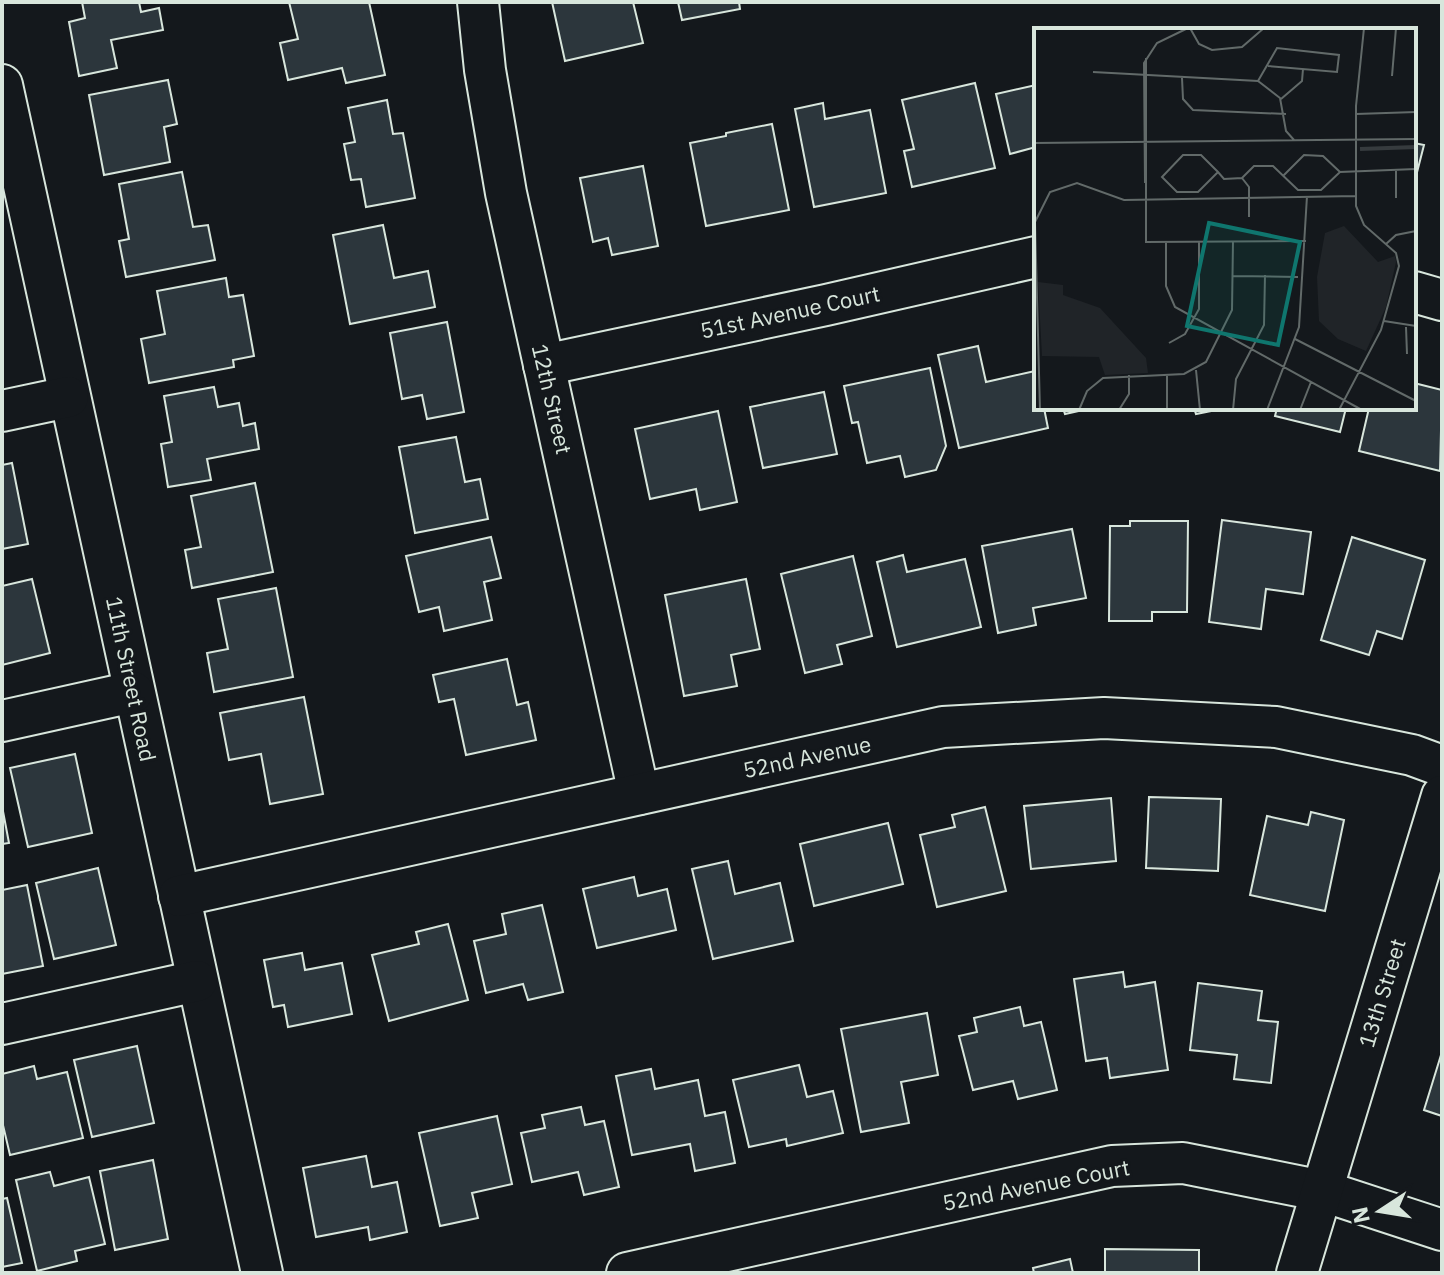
<svg xmlns="http://www.w3.org/2000/svg" width="1444" height="1275" font-family="'IBM Plex Sans',sans-serif">
<style>
.building{fill:#2c363c;stroke:#d8e6dc;stroke-width:2}
.lines{fill:none;stroke-linecap:round;stroke-linejoin:round}
.minor-casing{stroke:#d8e6dc;stroke-width:44}
.minor{stroke:#14181c;stroke-width:40}
.labels{text-anchor:middle;stroke-width:6;stroke-linejoin:round;paint-order:stroke}
.street-label{font-size:22px;fill:#d8e6dc;stroke:#14181c}
.inset-river{fill:none;stroke:#363b3e;stroke-width:4}
.inset-road{fill:none;stroke:#626a69;stroke-width:2}
.view{fill:#0f766e;fill-opacity:0.15;stroke:#0f766e;stroke-width:4}
.inset-edge{fill:none;stroke:#d8e6dc;stroke-width:4}
</style>
<rect width="100%" height="100%" fill="#14181c"/>
<g class="building">
<polygon points="82,2 139,2 141,12 159,8 163,30 111,40 117,68 79,76 69,22 85,18"/>
<polygon points="289,2 369,2 385,75 346,83 342,68 288,80 280,43 298,39"/>
<polygon points="552,2 633,2 643,43 565,61"/>
<polygon points="678,2 739,2 740,9 682,20"/>
<polygon points="168,80 177,124 164,127 170,162 104,175 89,95"/>
<polygon points="975,83 995,168 912,187 904,151 914,149 902,100"/>
<polygon points="1036,85 1036,147 1010,154 996,94"/>
<polygon points="387,100 393,134 403,133 415,198 366,207 361,179 351,180 344,144 355,142 348,108"/>
<polygon points="823,103 825,119 870,110 886,193 814,207 795,109"/>
<polygon points="772,124 789,210 706,226 690,143 726,136 726,133"/>
<polygon points="1414,143 1424,145 1414,184"/>
<polygon points="643,166 658,246 612,255 608,238 593,242 580,178"/>
<polygon points="182,172 193,227 208,225 215,260 126,277 119,241 129,239 119,184"/>
<polygon points="383,225 394,278 428,271 435,307 350,324 333,235"/>
<polygon points="226,278 229,297 243,295 254,356 233,360 234,367 149,383 141,339 165,334 157,291"/>
<polygon points="447,322 464,412 427,419 422,395 402,399 390,333"/>
<polygon points="978,346 986,382 1035,371 1036,408 1044,408 1048,428 959,448 938,355"/>
<polygon points="930,368 946,446 936,470 905,477 900,456 867,463 858,422 852,423 844,386"/>
<polygon points="1414,383 1442,390 1440,471 1359,451 1369,408 1414,408"/>
<polygon points="214,387 218,407 239,403 243,426 255,423 259,449 207,459 211,480 168,487 161,444 172,442 164,396"/>
<polygon points="824,392 837,454 763,468 750,407"/>
<polygon points="1063,408 1092,408 1065,414"/>
<polygon points="1194,408 1226,408 1196,414"/>
<polygon points="1277,408 1346,408 1340,432 1275,416"/>
<polygon points="718,411 737,502 700,510 696,489 650,499 635,429"/>
<polygon points="456,437 465,482 480,479 488,519 415,533 399,447"/>
<polygon points="12,463 28,544 2,549 2,465"/>
<polygon points="255,483 273,572 192,588 185,550 201,547 191,496"/>
<polygon points="1222,520 1311,532 1303,594 1266,589 1261,629 1209,622"/>
<polygon points="1130,521 1188,521 1187,612 1152,612 1152,621 1109,621 1110,526 1130,526"/>
<polygon points="1072,529 1086,598 1033,608 1036,625 998,633 982,546"/>
<polygon points="491,537 501,578 484,582 492,620 444,631 439,607 419,612 406,556"/>
<polygon points="1352,537 1425,560 1402,639 1377,631 1369,655 1321,640"/>
<polygon points="903,555 907,572 965,559 981,627 897,647 877,562"/>
<polygon points="853,556 872,636 837,645 842,664 805,673 781,574"/>
<polygon points="32,579 50,653 2,665 2,586"/>
<polygon points="746,579 760,649 731,655 737,686 684,696 665,595"/>
<polygon points="276,588 293,677 214,692 207,653 228,649 218,599"/>
<polygon points="507,659 517,705 528,702 536,740 466,755 454,699 439,702 433,675"/>
<polygon points="304,697 323,794 270,804 261,754 229,760 220,713"/>
<polygon points="75,754 92,833 28,847 10,768"/>
<polygon points="1149,797 1221,799 1218,871 1146,868"/>
<polygon points="1111,798 1116,861 1031,869 1024,806"/>
<polygon points="2,806 9,843 2,844"/>
<polygon points="985,807 1006,891 937,907 920,835 955,827 952,815"/>
<polygon points="1311,812 1344,820 1325,911 1250,895 1267,816 1308,825"/>
<polygon points="888,823 903,884 814,906 800,844"/>
<polygon points="728,861 735,894 780,883 793,941 713,959 692,869"/>
<polygon points="98,868 116,945 54,959 36,883"/>
<polygon points="634,877 638,896 667,889 676,930 597,948 583,889"/>
<polygon points="27,885 43,966 2,974 2,890"/>
<polygon points="542,905 563,992 528,1000 523,984 486,993 474,941 506,934 502,914"/>
<polygon points="448,924 468,1000 389,1021 372,955 419,944 416,932"/>
<polygon points="302,953 305,970 342,963 352,1014 288,1027 284,1005 273,1007 264,960"/>
<polygon points="1123,972 1125,987 1155,982 1168,1070 1110,1078 1107,1058 1086,1061 1074,979"/>
<polygon points="1198,983 1262,991 1258,1020 1278,1022 1271,1083 1234,1079 1237,1055 1190,1050"/>
<polygon points="1020,1007 1024,1026 1041,1022 1057,1090 1018,1099 1013,1081 973,1090 959,1036 977,1032 974,1018"/>
<polygon points="927,1013 938,1075 901,1082 909,1123 861,1132 841,1029"/>
<polygon points="137,1046 154,1123 92,1137 74,1060"/>
<polygon points="1441,1055 1442,1055 1442,1116 1424,1110"/>
<polygon points="799,1065 807,1097 833,1091 843,1133 787,1146 786,1139 749,1147 733,1080"/>
<polygon points="34,1066 37,1079 67,1072 83,1138 10,1155 2,1121 2,1074"/>
<polygon points="651,1069 655,1089 698,1080 705,1116 725,1112 735,1163 695,1171 690,1144 632,1155 616,1076"/>
<polygon points="581,1107 585,1125 604,1121 619,1187 584,1195 578,1172 532,1182 521,1133 545,1128 542,1115"/>
<polygon points="497,1116 512,1184 472,1193 478,1218 440,1226 419,1133"/>
<polygon points="366,1156 372,1187 397,1182 407,1232 370,1240 368,1227 316,1237 303,1168"/>
<polygon points="153,1160 168,1239 115,1250 100,1171"/>
<polygon points="50,1172 54,1186 89,1177 105,1244 75,1251 77,1261 37,1271 16,1180"/>
<polygon points="7,1198 22,1263 2,1267 2,1199"/>
<polygon points="1105,1249 1199,1250 1199,1273 1105,1273"/>
<polygon points="1070,1259 1073,1273 1034,1273 1033,1268"/>
</g>
<g class="lines">
<defs>
<g id="minor">
<polyline points="478,2 485,70 506,193 639,794"/>
<polyline points="2,85 262,1273"/>
<polyline points="1414,292 1442,300"/>
<polyline points="544,365 826,305 1036,257"/>
<polyline points="2,411 68,397"/>
<polyline points="2,721 133,692"/>
<polyline points="179,896 943,727 1104,718 1276,727 1412,755 1442,766"/>
<polyline points="2,1024 197,981"/>
<polyline points="627,1273 1112,1166 1183,1163 1323,1191 1442,1230"/>
<polyline points="1297,1273 1442,796"/>
</g>
</defs>
<use href="#minor" class="minor-casing"/>
<use href="#minor" class="minor"/>
</g>
<g class="labels">
<g class="street-label">
<text transform="translate(790 312) rotate(-12)" y="8">51st Avenue Court</text>
<text transform="translate(552 399) rotate(77)" y="8">12th Street</text>
<text transform="translate(131 679) rotate(78)" y="8">11th Street Road</text>
<text transform="translate(807 757) rotate(-12)" y="8">52nd Avenue</text>
<text transform="translate(1382 993) rotate(-73)" y="8">13th Street</text>
<text transform="translate(1036 1185) rotate(-11)" y="8">52nd Avenue Court</text>
</g>
</g>
<g transform="translate(1034 28)">
<rect width="382" height="382" fill="#14181c"/>
<path d="M310,198L344,234L361,228L362,234L352,279L332,323L304,311L285,293L283,249L291,205ZM4,254L29,257V267L66,280L112,330L114,345L71,347L65,329L8,328Z" fill="#202428"/>
<path class="inset-river" d="M326,121L382,119"/>
<path class="inset-road" d="M156,0L165,16L178,22L208,19L230,0M112,30V214L272,213M59,44L224,53L246,70L252,103L260,112M358,48L362,0M148,50L149,71L159,82L252,86M224,53L243,20L305,27L303,44L234,38M247,71L268,53L269,41M322,86L382,84M0,115L382,111M362,142V170M184,144L164,164H143L128,149L149,127H167L184,144L190,151L208,150L220,138H239L264,162H287L306,144L382,141M249,148L270,127L289,128L306,144M208,150L215,159V189M111,155L110,35L123,15L154,0M132,214V258L141,279L328,382M352,216L362,207L382,203M199,248L264,249M350,293L382,298M372,299L373,326M261,311L382,373M135,315L151,306L165,281V213M162,342L166,382M133,347V382M6,382L1,194L16,164L43,155L90,172L322,168M45,382L53,363L69,350L150,346L172,334L198,282L199,213M85,382L95,366V347M199,382L202,351L230,297L231,247M233,382L265,299L273,168M266,382L277,354M305,382L347,302L365,238L362,225L330,197L322,178V78L330,0"/>
<path class="view" d="M175,195L266,214L244,317L153,298Z"/>
<rect width="382" height="382" class="inset-edge"/>
</g>
<rect width="1444" height="1275" fill="none" stroke="#d8e6dc" stroke-width="8"/>
<g transform="translate(1380 1211) rotate(258)" stroke="#14181c" stroke-width="6" paint-order="stroke">
<path d="M0-6L14 30L0 20L-14 30Z" fill="#d8e6dc"/>
<text y="-12" font-size="22" font-weight="bold" text-anchor="middle" fill="#d8e6dc">N</text>
</g>
</svg>
